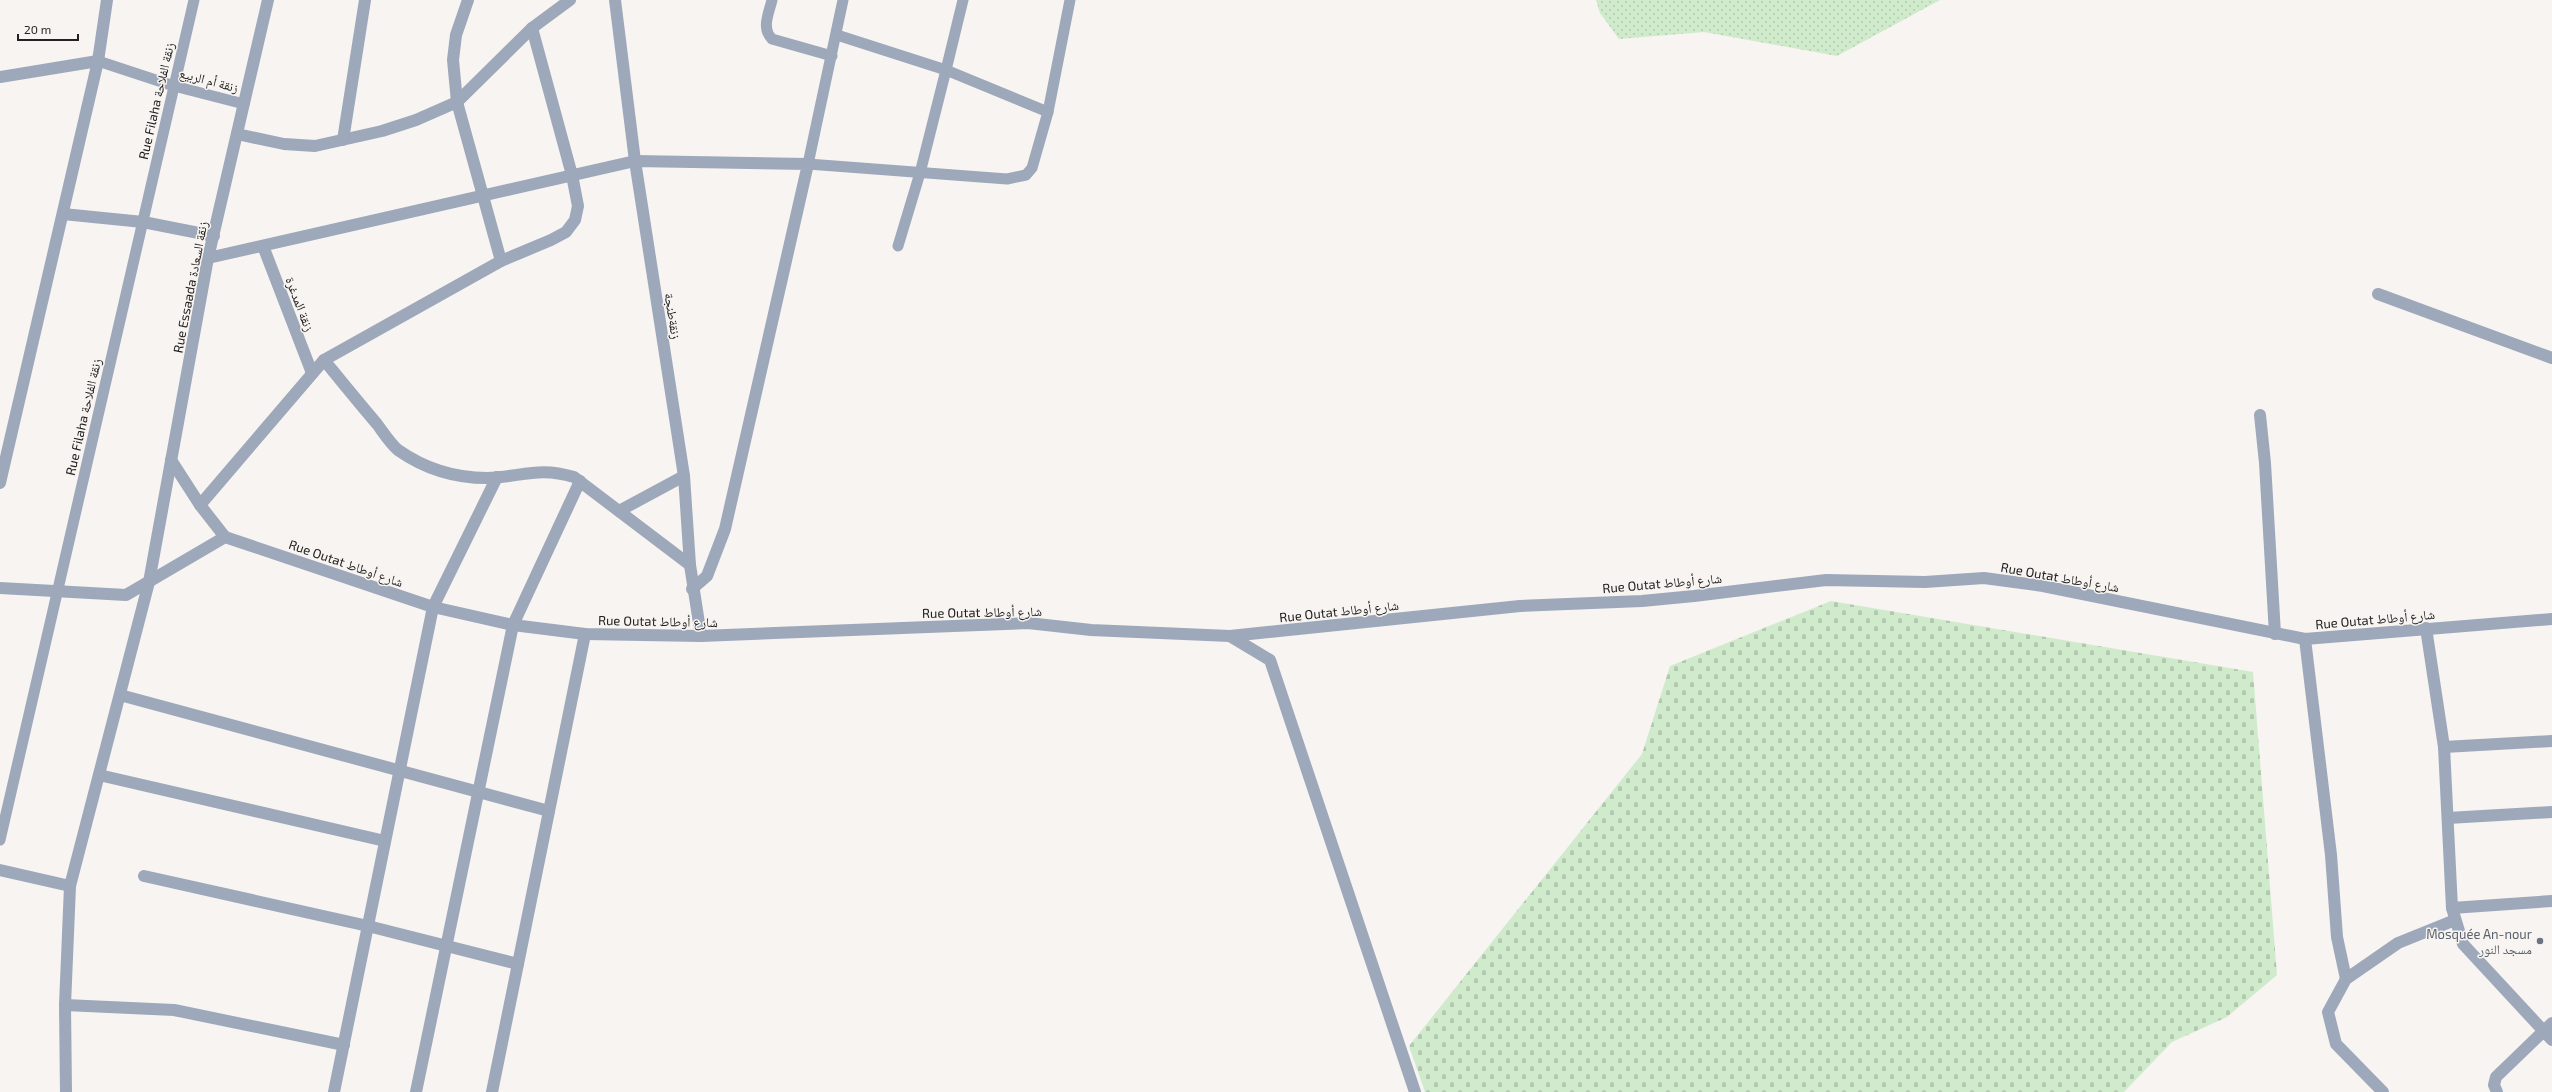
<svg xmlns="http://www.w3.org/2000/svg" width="2552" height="1092" font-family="'Exo 2','Noto Naskh Arabic',sans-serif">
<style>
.cemetery{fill:url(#cemetery-stones)}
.garden{fill:url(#garden-dots)}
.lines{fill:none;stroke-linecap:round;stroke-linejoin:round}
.lane{stroke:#9da8bb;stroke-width:11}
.street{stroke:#9da8bb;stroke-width:12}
.worship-dot{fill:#6b7280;stroke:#f7f4f1;stroke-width:1.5}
.labels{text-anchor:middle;stroke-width:3;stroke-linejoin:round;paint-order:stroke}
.street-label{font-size:13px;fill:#232221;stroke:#f7f4f1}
.worship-label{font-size:13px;fill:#5b616d;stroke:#f7f4f1;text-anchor:end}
</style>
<defs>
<pattern id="cemetery-stones" width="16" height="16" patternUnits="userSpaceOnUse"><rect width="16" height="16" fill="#d0ebcc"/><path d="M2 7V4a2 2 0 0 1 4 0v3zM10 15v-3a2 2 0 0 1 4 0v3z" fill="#b2c9af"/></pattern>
<pattern id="garden-dots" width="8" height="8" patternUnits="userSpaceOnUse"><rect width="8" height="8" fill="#d0ebcc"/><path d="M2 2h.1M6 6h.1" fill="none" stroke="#b2c9af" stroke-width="1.8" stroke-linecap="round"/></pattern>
</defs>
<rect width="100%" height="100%" fill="#f7f4f1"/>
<polygon class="cemetery" points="1831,601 2253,672 2277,975 2227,1017 2172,1042 2124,1092 1425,1092 1409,1046 1642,754 1670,666"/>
<polygon class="garden" points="1596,0 1940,0 1837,56 1704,32 1619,39 1600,13"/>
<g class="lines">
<g class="lane">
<path d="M772,0C769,13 761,28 772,39L832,56"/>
<polyline points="843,0 808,164 1007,179 1026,175 1032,168 1048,112 1070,0"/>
<polyline points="837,35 946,70 963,0"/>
<polyline points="98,61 174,86 244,104"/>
<polyline points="898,246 920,173 946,70 1048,112"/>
<polyline points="0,840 194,0"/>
</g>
<g class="street">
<polyline points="468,0 456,35 453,60 457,102 501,261"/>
<polyline points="615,0 635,161 684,476 690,565 701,636"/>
<polyline points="0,77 98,61"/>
<polyline points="237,134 284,144 315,146 382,131 416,120 457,102 532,28 570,0"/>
<polyline points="343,140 365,0"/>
<polyline points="63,214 143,222 214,236"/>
<polyline points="263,246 312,373"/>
<polyline points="208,258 635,161 808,164 725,529 707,576 692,589"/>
<polyline points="2378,294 2552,358"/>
<path d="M324,360C342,382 359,403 377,424C383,432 390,443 398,450C425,469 455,478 487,478C521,477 538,466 574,477L690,565"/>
<polyline points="2260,415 2265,463 2275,634"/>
<polyline points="171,460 200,505 225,537"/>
<polyline points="0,483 98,61 107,0"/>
<polyline points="200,505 324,360 501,261 551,240 566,232 575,220 578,206 572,175 532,28"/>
<polyline points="619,511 684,476"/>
<polyline points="0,588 126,595 225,537 433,607 513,625 585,634 701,636 1028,623 1091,630 1230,636 1520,606 1642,601 1694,596 1826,580 1925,582 1984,578 2043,586 2305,639 2552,619"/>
<polyline points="2426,628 2444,747 2452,908 2463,944 2552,1040"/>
<polyline points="1230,636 1270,660 1415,1092"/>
<polyline points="2305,639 2331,855 2337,937 2346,979"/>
<polyline points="120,695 549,811"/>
<polyline points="2444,747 2552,741"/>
<polyline points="99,775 385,841"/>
<polyline points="2448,818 2552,812"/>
<polyline points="0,870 70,886"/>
<polyline points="144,876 368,926 518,964"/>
<polyline points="2452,908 2552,901"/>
<polyline points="65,1005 174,1010 344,1045"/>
<polyline points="66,1092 65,1005 70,886 149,582 208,258 268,0"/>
<polyline points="334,1092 433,607 497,477"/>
<polyline points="416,1092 513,625 580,481"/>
<polyline points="492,1092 585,634"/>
<polyline points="2383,1092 2336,1044 2328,1012 2346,979 2398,943 2455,920"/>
<polyline points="2497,1092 2494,1085 2496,1077 2552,1023"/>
</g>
</g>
<circle class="worship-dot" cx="2540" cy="941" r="4"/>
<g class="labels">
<g class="street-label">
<text transform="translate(209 80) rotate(15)" y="5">زنقة أم الربيع</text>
<text transform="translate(156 101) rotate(-77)" y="5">Rue Filaha زنقة الفلاحة</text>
<text transform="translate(190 287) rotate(-79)" y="5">Rue Essaada زنقة السعادة</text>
<text transform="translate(300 304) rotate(69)" y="5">زنقة المدغرة</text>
<text transform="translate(673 316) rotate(81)" y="5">زنقةطنجة</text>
<text transform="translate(83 417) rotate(-77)" y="5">Rue Filaha زنقة الفلاحة</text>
<text transform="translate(346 563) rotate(19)" y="5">Rue Outat شارع أوطاط</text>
<text transform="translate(2060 577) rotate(10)" y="5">Rue Outat شارع أوطاط</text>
<text transform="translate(1662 583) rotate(-5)" y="5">Rue Outat شارع أوطاط</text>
<text transform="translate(1339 611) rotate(-6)" y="5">Rue Outat شارع أوطاط</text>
<text transform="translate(982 612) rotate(-1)" y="5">Rue Outat شارع أوطاط</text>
<text transform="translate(2375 619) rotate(-5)" y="5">Rue Outat شارع أوطاط</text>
<text transform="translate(658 621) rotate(1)" y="5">Rue Outat شارع أوطاط</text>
</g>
<g class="worship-label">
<text x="2532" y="939">Mosquée An-nour<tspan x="2532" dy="15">مسجد النور</tspan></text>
</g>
</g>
<path d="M18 34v6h60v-6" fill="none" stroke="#232221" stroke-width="2"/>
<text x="24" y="34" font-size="12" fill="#232221" stroke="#f7f4f1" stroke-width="3" paint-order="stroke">20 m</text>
</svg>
